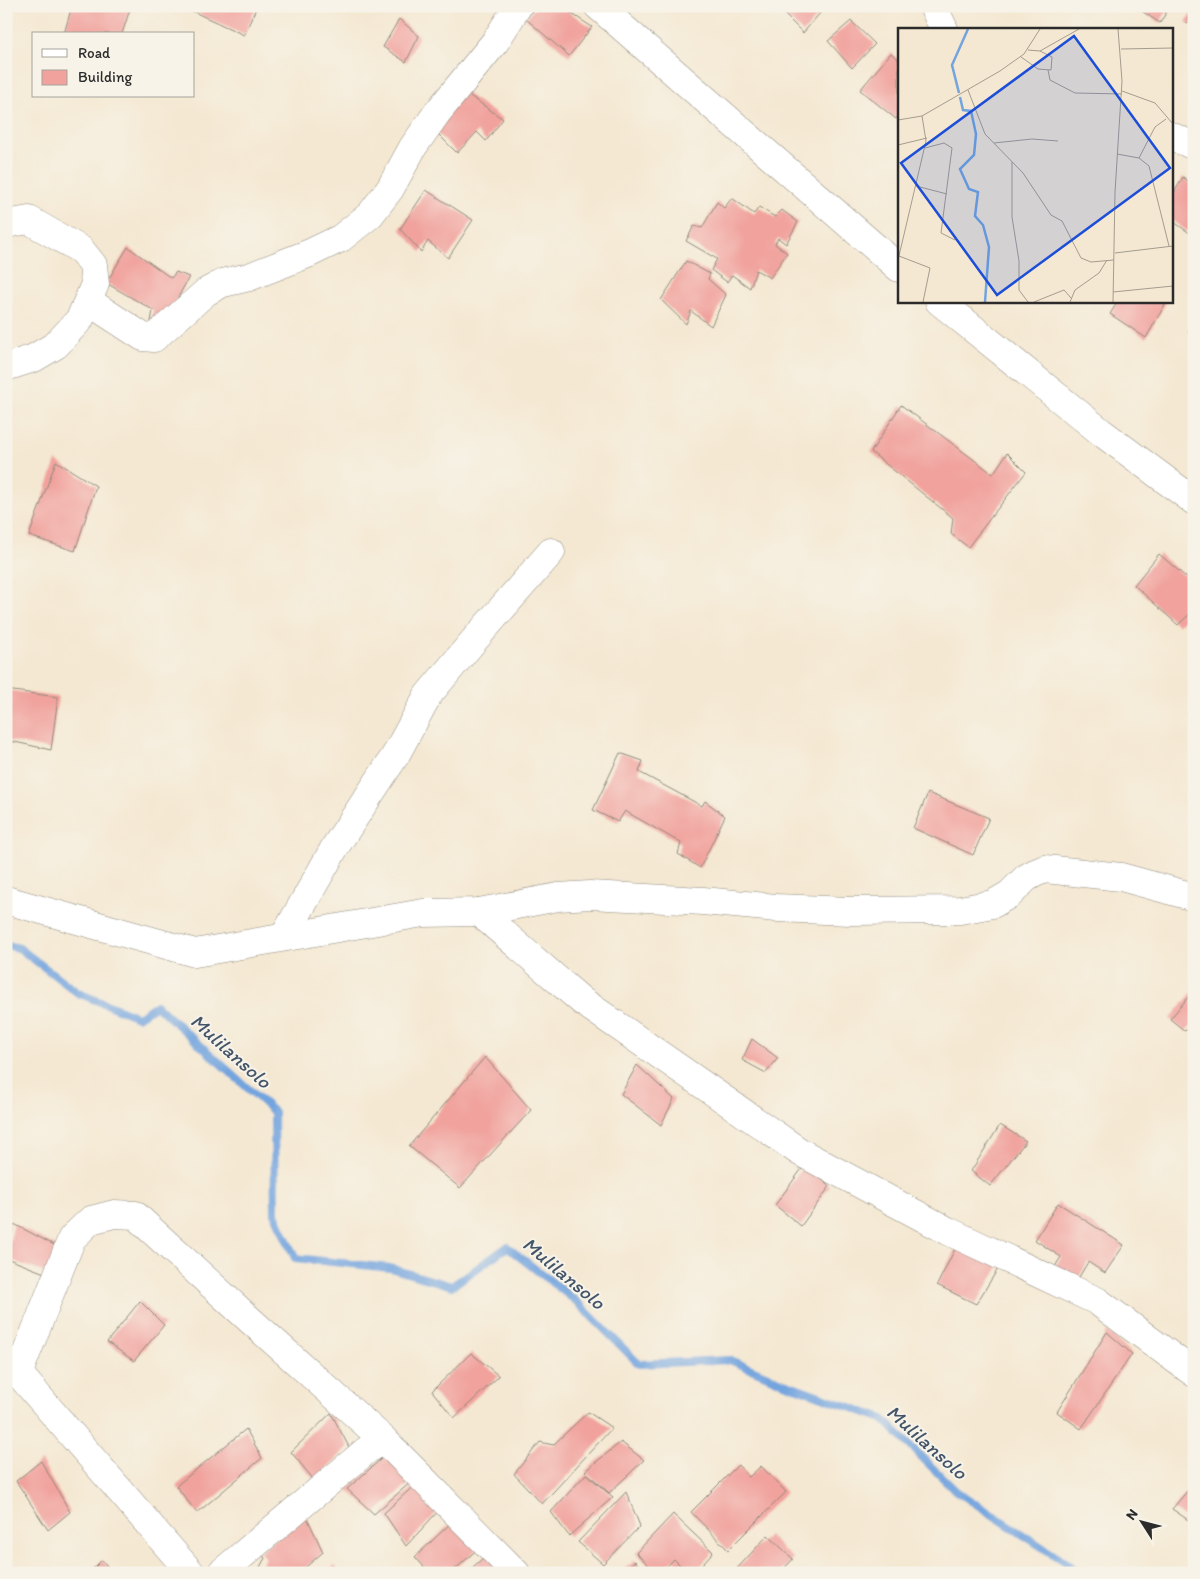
<svg xmlns="http://www.w3.org/2000/svg" width="1200" height="1579" font-family="Itim,sans-serif">
<style>
.lines{fill:none;stroke-linecap:round;stroke-linejoin:round}
.stream{stroke:#73a4de;stroke-width:8}
.building{fill:#f1a29d}
.minor-casing{stroke:#908a7e;stroke-width:29}
.minor{stroke:#fff;stroke-width:28}
.labels{text-anchor:middle;stroke-width:4;stroke-linejoin:round;paint-order:stroke}
.water-label{font-size:20px;font-style:italic;fill:#44556a;stroke:#f7f3e8}
.inset-river{fill:none;stroke:#73a4de;stroke-width:2.5}
.inset-road{fill:none;stroke:#a49c8f;stroke-width:1}
.view{fill:#1d4ed8;fill-opacity:0.15;stroke:#1d4ed8;stroke-width:2.5}
.inset-edge{fill:none;stroke:#2b2b2b;stroke-width:2.5}
</style>
<rect width="100%" height="100%" fill="#f7f3e8"/>
<filter id="ink" filterUnits="userSpaceOnUse"><feTurbulence type="fractalNoise" baseFrequency=".02" numOctaves="2"/><feDisplacementMap in="SourceGraphic" scale="10" xChannelSelector="R" yChannelSelector="G"/><feConvolveMatrix kernelMatrix="1 2 1 2 8 2 1 2 1" color-interpolation-filters="sRGB"/></filter>
<filter id="wash" filterUnits="userSpaceOnUse"><feTurbulence type="fractalNoise" baseFrequency=".0096" numOctaves="4" result="noise"/><feDisplacementMap in="SourceGraphic" scale="20" xChannelSelector="R" yChannelSelector="G"/><feGaussianBlur stdDeviation="1.12" result="paint"/><feColorMatrix in="noise" values="0 0 0 0 0 0 0 0 0 0 0 0 0 0 0 0 0 1.4 0 .05"/><feComposite in="paint" operator="in"/></filter>
<g filter="url(#wash)">
<rect width="100%" height="100%" fill="#f4e8d2"/>
<g class="lines">
<polyline class="stream" points="6,945 19,948 78,993 138,1017 156,1005 274,1112 275,1214 295,1258 390,1268 452,1286 507,1247 576,1301 639,1364 730,1360 784,1383 883,1419 956,1491 1071,1566 1077,1573"/>
</g>
<g id="blocks">
<g class="building">
<polygon points="72,6 131,6 122,34 64,34"/>
<polygon points="181,6 257,6 244,35"/>
<polygon points="536,6 564,6 563,8 592,27 569,56 526,19"/>
<polygon points="776,6 826,6 803,33"/>
<polygon points="1134,6 1170,6 1160,23"/>
<polygon points="1194,9 1194,26 1186,22"/>
<polygon points="399,19 419,36 406,62 383,47"/>
<polygon points="851,21 875,44 852,68 828,41"/>
<polygon points="891,53 899,60 899,115 896,119 860,90"/>
<polygon points="463,91 503,119 486,141 477,132 457,153 432,128"/>
<polygon points="1183,177 1194,186 1194,236 1171,220 1171,198"/>
<polygon points="426,190 473,220 448,258 428,241 421,252 400,229"/>
<polygon points="732,198 754,214 759,207 775,217 782,210 798,222 786,244 778,238 775,244 787,253 770,278 756,270 750,288 732,275 727,282 711,270 717,259 686,241 694,226 702,228 717,202 724,208"/>
<polygon points="128,247 171,278 176,272 189,277 161,329 151,322 153,310 106,283"/>
<polygon points="686,261 710,274 708,279 726,295 711,326 691,311 686,324 661,300"/>
<polygon points="1118,301 1167,301 1146,338 1110,314"/>
<polygon points="1194,322 1194,335 1188,332"/>
<polygon points="901,405 993,474 1007,453 1026,472 968,547 951,534 953,518 871,452"/>
<polygon points="56,461 96,486 75,551 29,536"/>
<polygon points="1159,554 1194,584 1194,610 1178,625 1134,585"/>
<polygon points="6,690 58,697 51,750 6,740"/>
<polygon points="620,753 643,761 639,772 702,806 705,801 725,816 700,868 678,854 681,843 625,811 618,822 593,810"/>
<polygon points="928,793 989,818 973,855 913,828"/>
<polygon points="1194,990 1194,1023 1185,1031 1170,1019"/>
<polygon points="752,1039 778,1058 766,1073 742,1060"/>
<polygon points="485,1057 531,1110 460,1188 409,1146"/>
<polygon points="637,1065 674,1099 661,1125 621,1094"/>
<polygon points="1000,1125 1026,1141 990,1186 971,1171"/>
<polygon points="804,1166 830,1186 801,1226 775,1205"/>
<polygon points="1058,1203 1124,1245 1105,1273 1088,1262 1076,1282 1054,1268 1061,1257 1035,1240"/>
<polygon points="14,1224 58,1247 47,1274 6,1258"/>
<polygon points="961,1237 1004,1259 976,1304 937,1285"/>
<polygon points="140,1301 164,1325 134,1361 107,1342"/>
<polygon points="1107,1332 1132,1354 1081,1429 1057,1412"/>
<polygon points="471,1353 499,1376 454,1418 432,1391"/>
<polygon points="588,1412 612,1428 542,1504 514,1474 540,1442 553,1445"/>
<polygon points="331,1413 349,1447 314,1480 291,1452"/>
<polygon points="246,1429 262,1458 197,1513 176,1486"/>
<polygon points="621,1442 644,1460 609,1493 585,1471"/>
<polygon points="389,1452 411,1482 374,1514 347,1489"/>
<polygon points="41,1461 70,1512 48,1530 16,1481"/>
<polygon points="738,1465 749,1477 761,1466 786,1492 728,1550 691,1512"/>
<polygon points="586,1474 613,1497 569,1536 551,1512"/>
<polygon points="418,1482 442,1507 406,1546 384,1513"/>
<polygon points="1194,1483 1194,1524 1172,1509"/>
<polygon points="626,1492 640,1526 603,1564 578,1542"/>
<polygon points="305,1513 323,1552 299,1573 265,1573 260,1567 265,1558 260,1552"/>
<polygon points="673,1514 713,1552 694,1573 688,1573 674,1559 661,1573 657,1573 636,1553"/>
<polygon points="453,1521 482,1545 451,1573 430,1573 415,1557"/>
<polygon points="768,1535 793,1559 780,1573 733,1573"/>
<polygon points="490,1552 502,1573 466,1573"/>
<polygon points="102,1560 113,1573 89,1573"/>
<polygon points="635,1561 644,1573 619,1573"/>
<polygon points="335,1566 340,1573 326,1573"/>
</g>
</g>
</g>
<g filter="url(#ink)">
<use href="#blocks" fill-opacity="0" stroke="#908a7e" stroke-width="1"/>
<g class="lines">
<defs>
<g id="minor">
<polyline points="598,6 899,268"/>
<polyline points="933,6 944,29"/>
<polyline points="1171,136 1194,146"/>
<polyline points="6,224 29,220 81,250 93,265 95,284 80,319 56,345 34,358 6,367"/>
<polyline points="88,301 143,337 154,338 206,292 223,283 249,277 310,253 341,238 370,215 390,189 413,147 437,113 495,42 518,6"/>
<polyline points="939,301 1101,432 1194,501"/>
<polyline points="6,900 195,953 423,913 479,912 558,897 590,895 703,901 776,908 850,911 960,910 993,904 1010,894 1026,878 1035,873 1045,869 1121,877 1194,897"/>
<polyline points="479,912 582,1001 800,1152 948,1231 1097,1301 1194,1373"/>
<polyline points="284,937 335,847 395,756 428,695 476,638 551,552"/>
<polyline points="7,1360 191,1573"/>
<polyline points="19,1372 72,1238 91,1220 114,1214 135,1215 250,1320 384,1440 516,1573"/>
<polyline points="221,1573 367,1450 384,1440"/>
</g>
</defs>
<use href="#minor" class="minor-casing"/>
<use href="#minor" class="minor"/>
</g>
</g>
<g class="labels">
<g class="water-label">
<text transform="translate(231 1051) rotate(42)" y="7">Mulilansolo</text>
<text transform="translate(564 1273) rotate(40)" y="7">Mulilansolo</text>
<text transform="translate(927 1442) rotate(42)" y="7">Mulilansolo</text>
</g>
</g>
<g transform="translate(898 28)">
<rect width="275" height="275" fill="#f4e8d2"/>
<path class="inset-river" d="M61,65L54,37L70,1M62,69L65,82L73,83L78,106L76,127L62,141L71,161L80,164L77,188L85,197L91,219L87,274"/>
<path class="inset-road" d="M223,21L275,20M130,22L142,23L181,1M123,29L140,41L153,42L154,29L142,23M150,42L152,52L177,65L224,66M70,62L87,106L125,145L153,187L164,193L183,230L193,234L216,232M224,63L257,75L275,96M0,92L24,88L102,43L126,26L142,1M96,115L134,111L160,113M0,117L29,110M27,120L46,115L54,120L43,205L57,212M219,126L241,130L251,138L271,218M241,130L257,99L268,91M114,134V189L121,233V262L130,274M18,158L49,166M217,225L275,218M1,228L32,240L25,274M0,232L28,113L24,88M215,264L275,258M136,274L166,262L173,270M172,274L177,262L201,245L209,232M215,274L217,164L224,53L220,1"/>
<path class="view" d="M176,8L272,140L99,267L3,135Z"/>
<rect width="275" height="275" class="inset-edge"/>
</g>
<rect width="1200" height="1579" fill="none" stroke="#f7f3e8" stroke-width="25"/>
<rect x="32" y="32" width="162" height="65" fill="#f7f3e8" stroke="#a5a39c"/>
<rect x="42" y="49" width="25" height="8" fill="#ffffff" stroke="#a5a39c"/>
<text x="78" y="58" font-size="15" fill="#2b2b2b">Road</text>
<rect x="42" y="70" width="25" height="15" fill="#f1a29d" stroke="#a5a39c"/>
<text x="78" y="82" font-size="15" fill="#2b2b2b">Building</text>
<g transform="translate(1142 1522) rotate(306)" stroke="#f7f3e8" stroke-width="4" paint-order="stroke">
<path d="M0-4L9 19L0 12L-9 19Z" fill="#2b2b2b"/>
<text y="-8" font-size="14" font-weight="bold" text-anchor="middle" fill="#2b2b2b">N</text>
</g>
</svg>
